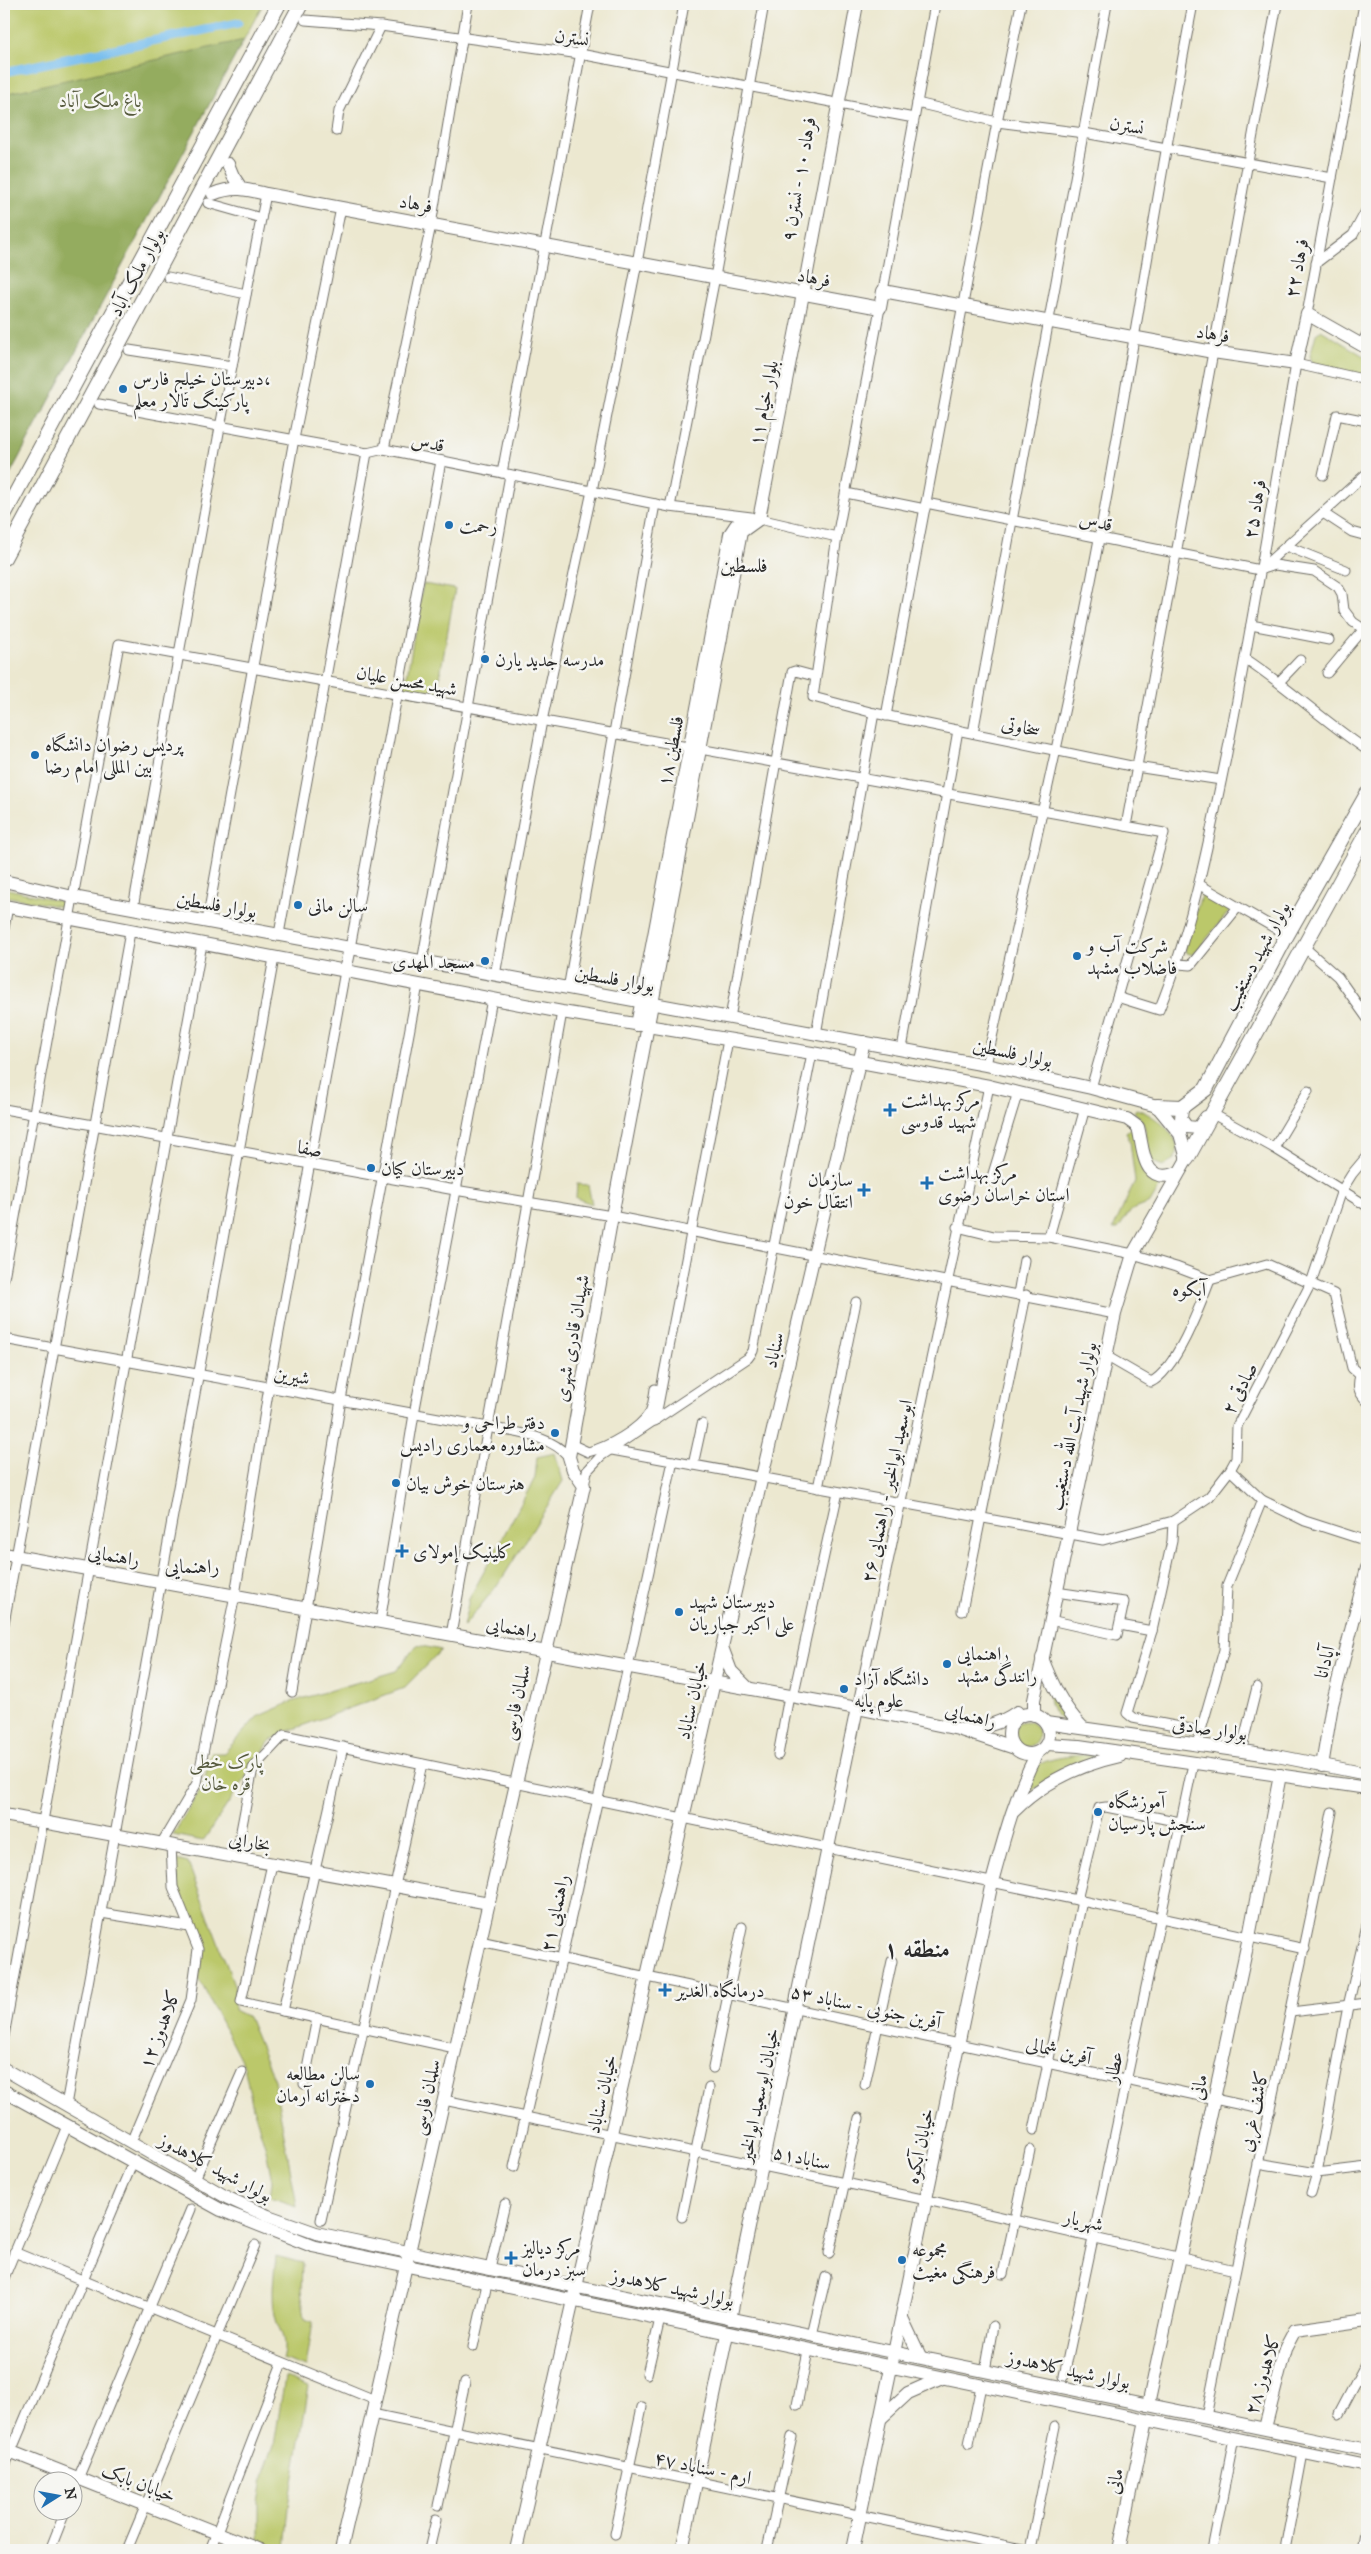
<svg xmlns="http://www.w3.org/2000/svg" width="1371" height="2554" font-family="'IM FELL Great Primer',Amiri,serif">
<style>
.green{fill:#bbc86a;stroke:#737a4a}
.forest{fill:#94ac5e;stroke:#606c44}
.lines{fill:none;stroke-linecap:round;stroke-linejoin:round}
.canal{stroke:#76bdee;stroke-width:9}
.street-casing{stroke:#6f6d65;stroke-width:11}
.secondary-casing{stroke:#6f6d65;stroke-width:14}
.primary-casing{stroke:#6f6d65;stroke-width:16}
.street{stroke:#fff;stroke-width:9}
.secondary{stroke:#fff;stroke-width:12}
.primary{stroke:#fff;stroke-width:14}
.poi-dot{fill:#1f6fb2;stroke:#f6f6f2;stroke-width:2}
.labels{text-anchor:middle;stroke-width:5;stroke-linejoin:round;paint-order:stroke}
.street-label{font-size:19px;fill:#2b2b2b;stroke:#f6f6f2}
.park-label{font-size:19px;fill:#565a3e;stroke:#f6f6f2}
.poi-label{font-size:19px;fill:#2b2b2b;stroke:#f6f6f2;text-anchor:start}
.neighbourhood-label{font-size:20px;fill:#2b2b2b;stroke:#f6f6f2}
.district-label{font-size:24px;font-weight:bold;fill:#2b2b2b;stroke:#f6f6f2}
</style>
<rect width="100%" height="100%" fill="#f6f6f2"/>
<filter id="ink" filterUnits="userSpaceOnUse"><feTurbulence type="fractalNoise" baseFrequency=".02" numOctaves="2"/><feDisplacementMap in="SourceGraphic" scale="10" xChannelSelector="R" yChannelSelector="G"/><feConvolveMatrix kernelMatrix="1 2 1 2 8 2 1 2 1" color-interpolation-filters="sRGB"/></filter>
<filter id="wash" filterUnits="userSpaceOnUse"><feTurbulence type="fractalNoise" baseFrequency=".0096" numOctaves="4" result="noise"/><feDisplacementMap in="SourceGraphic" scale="20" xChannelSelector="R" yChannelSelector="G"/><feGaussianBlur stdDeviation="1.12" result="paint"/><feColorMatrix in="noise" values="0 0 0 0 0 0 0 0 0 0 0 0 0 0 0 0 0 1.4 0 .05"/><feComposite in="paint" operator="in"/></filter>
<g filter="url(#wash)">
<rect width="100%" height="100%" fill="#ece8d0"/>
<g class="green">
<polygon points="4,4 263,4 4,485"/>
<polygon points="1321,330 1367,358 1367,377 1313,364 1310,356 1316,334"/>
<polygon points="423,584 455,589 436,699 404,693"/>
<polygon points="4,888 68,903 67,908 4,896"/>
<polygon points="1202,892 1233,907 1193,955 1187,953 1185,949"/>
<path d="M1136,1109C1159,1115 1199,1152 1163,1166L1153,1162C1144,1145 1151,1125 1134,1112Z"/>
<path d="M1131,1128C1141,1139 1138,1156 1144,1169C1147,1178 1156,1179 1160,1186L1150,1203L1130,1211L1118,1229H1113L1135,1181L1130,1141L1126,1132Z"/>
<polygon points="577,1184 588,1185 592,1204 576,1198"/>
<polygon points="555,1453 563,1481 500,1582 463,1627 469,1599 535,1478 537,1457"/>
<polygon points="417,1645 441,1650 404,1688 288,1731 270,1741 203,1841 173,1835 203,1785 211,1753 224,1753 257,1717 291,1702 396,1671"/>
<path d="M1048,1682L1072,1722C1049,1718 1049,1703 1048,1682Z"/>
<circle cx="1025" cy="1734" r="13"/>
<path d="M1099,1754L1019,1797C1022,1789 1025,1778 1031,1771C1042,1756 1082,1755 1099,1754Z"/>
<polygon points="176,1860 188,1863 235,1987 234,2010 248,2017 274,2080 297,2206 270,2197 272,2181 266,2149 253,2108 244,2066 199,1979 201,1947 179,1890"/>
<path d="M276,2256L302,2263L301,2290L305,2319L313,2322L306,2367L282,2359C288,2337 279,2334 275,2314C271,2295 274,2275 276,2256Z"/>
<polygon points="285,2377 309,2386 289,2506 285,2550 281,2550 259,2542 259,2502 264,2472 274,2445"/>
</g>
<polygon class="forest" points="244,40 4,485 4,94"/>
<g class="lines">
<polyline class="canal" points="4,72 238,23"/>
</g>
</g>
<g filter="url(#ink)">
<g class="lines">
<defs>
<g id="street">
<polyline points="305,20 381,26 580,54 831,102"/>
<polyline points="917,103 997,122 1084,133 1332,178"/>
<polyline points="839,104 914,118"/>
<polyline points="336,131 339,111 381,26"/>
<polyline points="208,203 261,218"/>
<polyline points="1316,263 1353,235 1367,209"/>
<polyline points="168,277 246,294"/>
<polyline points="883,291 935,4"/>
<polyline points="880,308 837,537 813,697 874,713 1136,767 1221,780"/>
<polyline points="1307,314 1364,4"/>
<polyline points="1361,345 1367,334"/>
<polyline points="129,350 232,366"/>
<polyline points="99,404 367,453 384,449 670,507 751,517"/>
<polyline points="384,449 431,225 468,4"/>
<polyline points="502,473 590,4"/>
<polyline points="1323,475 1337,415 1367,421"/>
<polyline points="846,493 925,509"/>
<polyline points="926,503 1260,570 1275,565 1314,571 1338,587 1342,594 1344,610 1353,622 1362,628"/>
<polyline points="670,507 715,277 764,4"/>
<polyline points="1323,513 1352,532 1367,536"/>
<polyline points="759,519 837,537"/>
<polyline points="1286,546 1346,570"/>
<polyline points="1262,568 1367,473"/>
<polyline points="1251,625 1329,640"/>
<path d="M1246,659C1288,687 1325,722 1367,750"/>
<path d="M1327,673C1332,667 1364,628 1367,626"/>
<polyline points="1280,681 1300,660"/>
<polyline points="886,716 997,122 1021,4"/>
<polyline points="973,733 1107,4"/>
<polyline points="1126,826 1277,4"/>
<polyline points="1200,885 1287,935"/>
<polyline points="133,908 220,427 266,194"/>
<polyline points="207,921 294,439 341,208"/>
<polyline points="4,928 8,907"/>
<polyline points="279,934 367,453"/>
<polyline points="1303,946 1338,977 1367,1018"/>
<polyline points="350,948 441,461"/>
<polyline points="422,962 510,475"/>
<polyline points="1178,964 1191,965 1238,907"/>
<polyline points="495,975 542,721 592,491 637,263 684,4"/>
<polyline points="568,989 655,504"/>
<path d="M1117,997L1159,1010C1192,929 1208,844 1226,758C1252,627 1273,496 1296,364L1367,380"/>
<polyline points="730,1018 792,672 795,671 814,676"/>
<polyline points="816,1034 874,713"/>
<polyline points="903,1043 958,730"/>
<path d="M986,1065C1024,890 1066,715 1099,539C1132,361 1158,182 1193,4"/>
<polyline points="4,1109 455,1190 612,1216 1115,1314"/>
<polyline points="1213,1114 1274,1148 1367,1206"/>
<polyline points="1274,1148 1308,1091"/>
<polyline points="991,1180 1018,1092"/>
<path d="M957,1227L994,1236L1049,1237L1133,1254L1176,1267L1210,1280L1267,1264L1334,1294L1352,1368L1360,1375C1357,1387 1358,1392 1367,1401"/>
<polyline points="1049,1237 1085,1108"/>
<polyline points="4,1278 119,644 1164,833 1091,1088"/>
<polyline points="1018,1294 1024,1260"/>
<path d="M4,1339L488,1427C516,1433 549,1434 569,1457"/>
<path d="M1106,1356L1151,1382C1176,1370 1200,1306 1210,1280"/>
<polyline points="655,1421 728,1040"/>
<path d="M571,1444L588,1452C608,1447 639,1430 650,1412C653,1406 654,1396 655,1389"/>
<polyline points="612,1450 1103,1540 1173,1521 1209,1497 1230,1470 1236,1459 1237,1426 1311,1283 1342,1190 1352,1174 1367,1156"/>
<polyline points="693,1465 702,1424"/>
<polyline points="1230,1470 1262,1500 1305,1521 1367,1541"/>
<polyline points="584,1486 587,1471 601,1456 748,1358 753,1351 812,1053"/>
<polyline points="818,1488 856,1302"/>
<polyline points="1173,1521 1172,1541 1152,1631 1127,1713 1133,1718 1201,1731"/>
<polyline points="962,1611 1026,1295"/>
<polyline points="1050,1620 1117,1635 1124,1602 1056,1592"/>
<polyline points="380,1622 414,1414 492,999"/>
<polyline points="4,1623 130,932"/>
<polyline points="1120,1625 1152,1631"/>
<polyline points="451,1635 562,1012"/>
<polyline points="292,1692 341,1400 418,985"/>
<polyline points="793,1697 838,1492"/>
<polyline points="857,1708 989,1086"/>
<polyline points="1199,1737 1224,1650 1227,1586 1262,1500"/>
<polyline points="1241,1751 1257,1687"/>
<polyline points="778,1755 789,1696"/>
<polyline points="161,1844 197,1783 235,1595 269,1387 345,971"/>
<polyline points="236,1857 253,1768 284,1735 1082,1901 1305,1949"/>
<polyline points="272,1864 241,2002 455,2048"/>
<polyline points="1077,1900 1099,1808 1106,1807 1180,1822"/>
<polyline points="101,1913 189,1927"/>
<polyline points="480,1941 1270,2111"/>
<polyline points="283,2011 343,1747"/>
<polyline points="1291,2012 1367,2003"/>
<polyline points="4,2036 202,944"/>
<polyline points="713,2068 742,1927"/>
<polyline points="304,2084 317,2018"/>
<polyline points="865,2085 892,1961"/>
<polyline points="444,2100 927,2200 1235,2270"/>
<polyline points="66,2105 274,958"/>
<polyline points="1034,2130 1082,1901"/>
<polyline points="134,2135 191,2000 198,1949 173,1887 171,1845"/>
<polyline points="1258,2163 1317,2173 1367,2167"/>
<polyline points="514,2167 628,1667 673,1461"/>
<polyline points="195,2179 242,2072"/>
<polyline points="1311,2193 1317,2173 1348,2006 1367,1925"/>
<polyline points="682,2217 709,2088"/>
<polyline points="321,2220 422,1764"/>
<polyline points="14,2252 375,2400"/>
<polyline points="829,2253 859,2118"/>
<polyline points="490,2268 505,2204"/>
<polyline points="1003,2274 1030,2150"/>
<polyline points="4,2278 67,2126"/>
<polyline points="812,2335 826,2277"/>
<polyline points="473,2347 487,2284"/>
<polyline points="985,2371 993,2326"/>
<polyline points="647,2374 660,2319"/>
<polyline points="1064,2376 1193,1764"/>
<polyline points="797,2405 808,2351"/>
<polyline points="372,2414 1027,2550"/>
<polyline points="1339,2414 1367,2361"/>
<path d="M1206,2417C1245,2215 1292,2014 1332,1812"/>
<polyline points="969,2444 981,2386"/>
<polyline points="4,2468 130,2169"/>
<polyline points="72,2493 191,2209"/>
<polyline points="438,2506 465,2382"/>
<polyline points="615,2534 642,2407"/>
<polyline points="50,2550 65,2512"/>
<polyline points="127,2550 255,2245"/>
<polyline points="210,2550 282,2363"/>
<polyline points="429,2550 436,2520"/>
<polyline points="767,2550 792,2437"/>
<polyline points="1030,2550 1055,2426"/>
<polyline points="1212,2550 1234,2438"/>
<polyline points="1285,2550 1303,2453"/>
<polyline points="1362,2550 1367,2522"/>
</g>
<g id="secondary">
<polyline points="228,164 233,176 241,188"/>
<path d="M213,194C233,186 246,189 266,194L880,308L883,291L1213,352L1296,364L1307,314L1367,348"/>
<polyline points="759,519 803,294 857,4"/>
<polyline points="4,881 73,897 986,1065 1091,1088 1157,1106 1180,1134 1187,1159 1133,1254 1115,1314 1034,1700 1034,1715"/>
<path d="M4,906L562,1012L812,1053L989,1086L1127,1119L1138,1127C1144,1150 1142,1186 1177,1173"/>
<polyline points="345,971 350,948"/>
<polyline points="637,1025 730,534 736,525 745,521"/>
<polyline points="1182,1107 1181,1119 1187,1127 1198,1128 1206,1117"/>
<polyline points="4,1554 857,1708 958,1729 1012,1747"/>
<polyline points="722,1647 731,1671 748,1688"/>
<path d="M1042,1658C1052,1684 1063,1707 1083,1728"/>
<circle cx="1029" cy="1734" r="20"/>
<polyline points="1046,1723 1277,1756 1367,1774"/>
<path d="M965,1729C985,1727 1000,1724 1017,1712"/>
<polyline points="1047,1744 1079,1746 1367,1788"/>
<polyline points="1322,1766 1332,1705 1367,1568"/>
<path d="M1014,1811C1044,1781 1079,1765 1120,1756"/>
<polyline points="4,1815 489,1903"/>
<polyline points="4,2069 228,2198 268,2216 316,2233 1367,2450"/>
<polyline points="4,2091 221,2210 312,2246 1367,2466"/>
<polyline points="902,2318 920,2356"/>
<polyline points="730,2319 857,1708"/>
<polyline points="1148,2405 1249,1937 1280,1775"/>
<polyline points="880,2419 908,2393 942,2378"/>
<polyline points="1265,2428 1285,2349 1295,2330 1367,2320"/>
<polyline points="4,2449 260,2550"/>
<polyline points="341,2550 584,1486 573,1470 569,1457 612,1216 741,532 759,519"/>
<polyline points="516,2550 722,1647 864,1042"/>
<polyline points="682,2550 727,2334"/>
<path d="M853,2550L992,1882C1004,1838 1015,1795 1037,1753"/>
<polyline points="1119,2550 1146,2420"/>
</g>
<g id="primary">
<polyline points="4,515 279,4"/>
<polyline points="4,558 301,4"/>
<polyline points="1157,1106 1182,1107 1206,1089 1287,935 1367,794"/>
<polyline points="1187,1159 1367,832"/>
</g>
</defs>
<use href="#street" class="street-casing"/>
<use href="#secondary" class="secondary-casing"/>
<use href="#primary" class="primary-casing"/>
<use href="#street" class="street"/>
<use href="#secondary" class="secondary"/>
<use href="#primary" class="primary"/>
</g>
</g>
<g class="poi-dot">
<circle cx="123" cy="389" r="5"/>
<circle cx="449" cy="525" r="5"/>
<circle cx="485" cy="659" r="5"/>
<circle cx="35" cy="755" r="5"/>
<circle cx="298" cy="905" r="5"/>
<circle cx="1077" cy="956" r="5"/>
<circle cx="485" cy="961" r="5"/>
<path d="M887.5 1102.5h5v5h5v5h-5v5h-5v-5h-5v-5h5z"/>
<circle cx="371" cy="1168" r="5"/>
<path d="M924.5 1175.5h5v5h5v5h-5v5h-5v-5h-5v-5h5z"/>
<path d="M861.5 1182.5h5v5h5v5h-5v5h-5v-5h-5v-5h5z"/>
<circle cx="555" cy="1433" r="5"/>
<circle cx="396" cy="1483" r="5"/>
<path d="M399.5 1543.5h5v5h5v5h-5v5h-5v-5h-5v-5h5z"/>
<circle cx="679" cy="1612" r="5"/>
<circle cx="947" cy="1664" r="5"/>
<circle cx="844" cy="1689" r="5"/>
<circle cx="1098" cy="1812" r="5"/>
<path d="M662.5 1982.5h5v5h5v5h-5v5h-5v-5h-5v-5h5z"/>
<circle cx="370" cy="2084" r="5"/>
<path d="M508.5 2250.5h5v5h5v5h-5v5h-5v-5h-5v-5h5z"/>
<circle cx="902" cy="2260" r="5"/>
</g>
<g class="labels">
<g class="street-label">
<text transform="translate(572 37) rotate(9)" y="7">نسترن</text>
<text transform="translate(1127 125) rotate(10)" y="7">نسترن</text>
<text transform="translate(798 179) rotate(-80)" y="7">فرهاد ۱۰ - نسترن ۹</text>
<text transform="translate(416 203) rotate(10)" y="7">فرهاد</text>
<text transform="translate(1296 268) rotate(-79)" y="7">فرهاد ۲۲</text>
<text transform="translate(136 272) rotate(-62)" y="7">بولوار ملک آباد</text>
<text transform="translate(814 277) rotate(11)" y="7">فرهاد</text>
<text transform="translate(1213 333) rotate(9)" y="7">فرهاد</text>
<text transform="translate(763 403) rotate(-79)" y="7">بلوار خیام ۱۱</text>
<text transform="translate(428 442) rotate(11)" y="7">قدس</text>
<text transform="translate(1254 509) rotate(-80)" y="7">فرهاد ۲۵</text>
<text transform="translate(1096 521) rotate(12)" y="7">قدس</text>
<text transform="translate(407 680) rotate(10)" y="7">شهید محسن علیان</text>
<text transform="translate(1021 726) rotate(12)" y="7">سخاوتی</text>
<text transform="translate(670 751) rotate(-79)" y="7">فلسطین ۱۸</text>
<text transform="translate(217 904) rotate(10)" y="7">بولوار فلسطین</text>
<text transform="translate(1256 956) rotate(-62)" y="7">بولوار شهید دستغیب</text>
<text transform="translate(615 978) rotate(10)" y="7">بولوار فلسطین</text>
<text transform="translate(1013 1052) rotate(12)" y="7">بولوار فلسطین</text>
<text transform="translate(310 1148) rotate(10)" y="7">صفا</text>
<text transform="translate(571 1338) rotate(-80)" y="7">شهیدان قادری شهری</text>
<text transform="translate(773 1350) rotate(-77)" y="7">سناباد</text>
<text transform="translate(292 1375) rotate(10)" y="7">شیرین</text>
<text transform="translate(1239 1388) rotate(-63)" y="7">صادقی ۲</text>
<text transform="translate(1072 1426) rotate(-78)" y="7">بولوار شهید آیت الله دستغیب</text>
<text transform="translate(886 1491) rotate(-78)" y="7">ابوسعید ابوالخیر - راهنمایی ۲۶</text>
<text transform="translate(114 1555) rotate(10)" y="7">راهنمایی</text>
<text transform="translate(512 1627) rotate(10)" y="7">راهنمایی</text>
<text transform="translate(1324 1662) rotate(-76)" y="7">آپادانا</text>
<text transform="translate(691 1700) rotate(-77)" y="7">خیابان سناباد</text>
<text transform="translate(515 1702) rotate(-77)" y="7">سلمان فارسی</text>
<text transform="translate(971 1715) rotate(15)" y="7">راهنمایی</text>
<text transform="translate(1210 1728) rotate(8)" y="7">بولوار صادقی</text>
<text transform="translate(250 1841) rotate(10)" y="7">بخارایی</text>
<text transform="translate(554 1913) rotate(-78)" y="7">راهنمایی ۲۱</text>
<text transform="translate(866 2006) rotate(12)" y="7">آفرین جنوبی - سناباد ۵۳</text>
<text transform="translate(159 2029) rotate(-69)" y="7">کلاهدوز ۱۲</text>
<text transform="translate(1059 2050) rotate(13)" y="7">آفرین شمالی</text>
<text transform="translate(1113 2067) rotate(-78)" y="7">عطار</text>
<text transform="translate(1198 2087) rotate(-78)" y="7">مانی</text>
<text transform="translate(601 2094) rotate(-77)" y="7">خیابان سناباد</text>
<text transform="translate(758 2095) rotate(-78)" y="7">خیابان ابوسعید ابوالخیر</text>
<text transform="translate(425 2097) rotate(-77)" y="7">سلمان فارسی</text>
<text transform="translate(1253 2111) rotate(-78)" y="7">کاشف غربی</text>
<text transform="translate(919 2146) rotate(-78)" y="7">خیابان آبکوه</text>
<text transform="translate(802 2157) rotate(12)" y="7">سناباد۵۱</text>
<text transform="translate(216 2167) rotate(28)" y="7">بولوار شهید کلاهدوز</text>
<text transform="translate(1084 2220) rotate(13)" y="7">شهریار</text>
<text transform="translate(673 2287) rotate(12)" y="7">بولوار شهید کلاهدوز</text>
<text transform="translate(1069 2369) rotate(12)" y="7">بولوار شهید کلاهدوز</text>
<text transform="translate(1262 2374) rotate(-73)" y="7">کلاهدوز ۲۸</text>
<text transform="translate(703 2467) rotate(12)" y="7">ارم - سناباد ۴۷</text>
<text transform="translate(1114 2481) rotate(-78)" y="7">مانی</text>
<text transform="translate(139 2482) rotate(21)" y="7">خیابان بابک</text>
</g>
<g class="park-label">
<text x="100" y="107">باغ ملک آباد</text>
<text x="226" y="1768">پارک خطی<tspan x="226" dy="22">قره خان</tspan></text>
</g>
<g class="poi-label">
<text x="133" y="385">دبیرستان خیلج فارس،<tspan x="133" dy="22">پارکینگ تالار معلم</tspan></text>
<text x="459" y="532">رحمت</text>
<text x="495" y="666">مدرسه جدید یارن</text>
<text x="45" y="751">پردیس رضوان دانشگاه<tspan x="45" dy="22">بین المللی امام رضا</tspan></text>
<text x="308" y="912">سالن مانی</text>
<text x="1087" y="952">شرکت آب و<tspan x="1087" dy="22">فاضلاب مشهد</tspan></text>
<text x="475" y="968" text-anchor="end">مسجد المهدی</text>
<text x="901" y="1106">مرکز بهداشت<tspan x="901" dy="22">شهید قدوسی</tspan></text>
<text x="381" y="1175">دبیرستان کیان</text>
<text x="938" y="1179">مرکز بهداشت<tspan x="938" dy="22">استان خراسان رضوی</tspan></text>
<text x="853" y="1186" text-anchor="end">سازمان<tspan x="853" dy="22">انتقال خون</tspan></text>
<text x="545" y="1429" text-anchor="end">دفتر طراحی و<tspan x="545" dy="22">مشاوره معماری رادیس</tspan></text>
<text x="406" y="1490">هنرستان خوش بیان</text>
<text x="413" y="1558">کلینیک إمولای</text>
<text x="689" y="1608">دبیرستان شهید<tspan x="689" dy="22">علی اکبر جباریان</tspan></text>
<text x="957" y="1660">راهنمایی<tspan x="957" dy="22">رانندگی مشهد</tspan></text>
<text x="854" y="1685">دانشگاه آزاد<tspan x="854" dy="22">علوم پایه</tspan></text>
<text x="1108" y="1808">آموزشگاه<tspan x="1108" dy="22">سنجش پارسیان</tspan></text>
<text x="676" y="1997">درمانگاه الغدیر</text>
<text x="360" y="2080" text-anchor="end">سالن مطالعه<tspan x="360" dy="22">دخترانه آرمان</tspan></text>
<text x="522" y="2254">مرکز دیالیز<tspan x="522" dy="22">سبز درمان</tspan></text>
<text x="912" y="2256">مجموعه<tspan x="912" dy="22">فرهنگی مغیث</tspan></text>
</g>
<g class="neighbourhood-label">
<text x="744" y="572">فلسطین</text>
<text x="1189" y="1296">آبکوه</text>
<text x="192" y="1573">راهنمایی</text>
</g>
<g class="district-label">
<text x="917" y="1957">منطقه ۱</text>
</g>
</g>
<rect width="1371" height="2554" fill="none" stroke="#f6f6f2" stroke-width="20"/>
<g transform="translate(58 2496) rotate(79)"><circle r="24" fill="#f6f6f2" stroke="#a5a5a2"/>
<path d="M0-4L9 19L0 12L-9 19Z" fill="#1f6fb2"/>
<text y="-8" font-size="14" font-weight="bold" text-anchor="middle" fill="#2b2b2b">N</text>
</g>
</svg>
